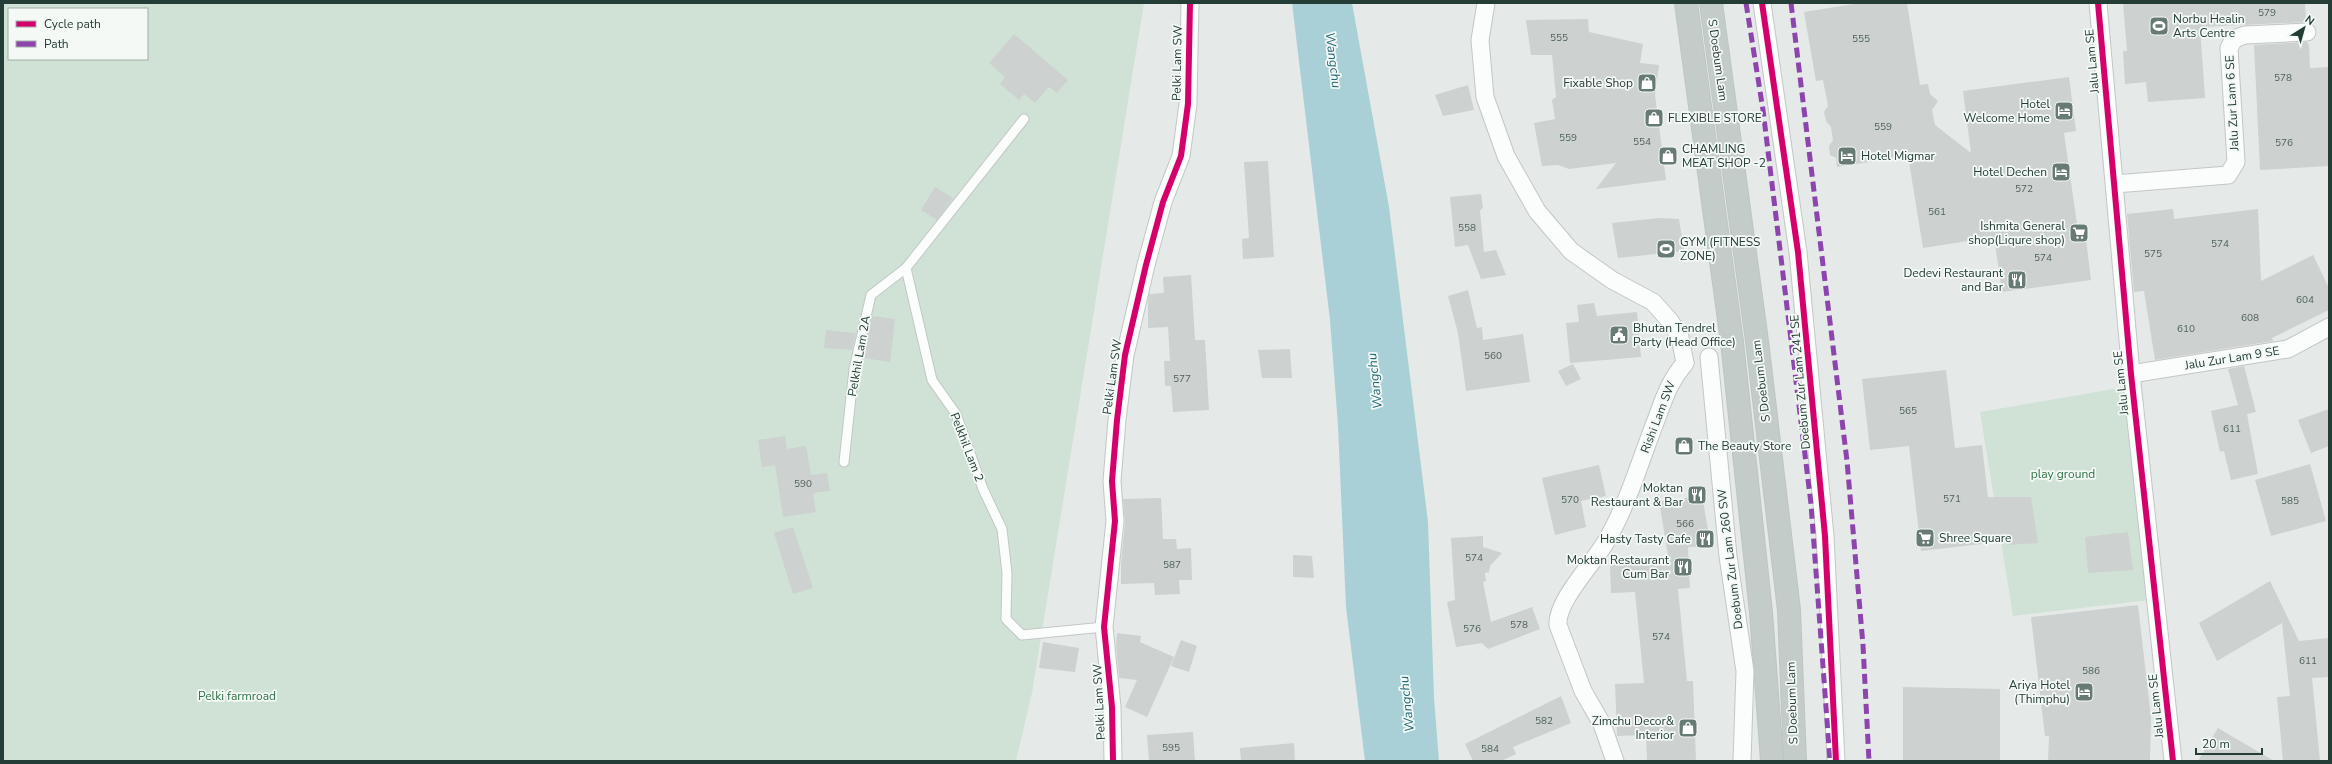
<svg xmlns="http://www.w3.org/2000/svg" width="2332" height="764" font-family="'Nunito Sans',sans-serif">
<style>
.green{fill:#d0e2d5;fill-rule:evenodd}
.water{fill:#a9d0d6}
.building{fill:#cdd1cf}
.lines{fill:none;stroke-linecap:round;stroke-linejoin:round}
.service-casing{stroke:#c2c7c5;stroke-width:11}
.minor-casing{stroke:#c2c7c5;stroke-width:19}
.trunk-casing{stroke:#bdc6c3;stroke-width:24}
.service{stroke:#fbfcfc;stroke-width:9}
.minor{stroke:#fbfcfc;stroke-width:17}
.trunk{stroke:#c4ccca;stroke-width:22}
.quiet{stroke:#8e44ad;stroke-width:5;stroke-dasharray:10 5;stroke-linecap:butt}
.cycleway-casing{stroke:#f4f9f6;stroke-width:8}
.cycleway{stroke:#d6006c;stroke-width:6}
.labels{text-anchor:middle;stroke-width:3.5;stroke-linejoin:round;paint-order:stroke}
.number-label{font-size:10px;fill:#4f635d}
.poi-label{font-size:12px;fill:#243d36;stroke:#f4f9f6;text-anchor:end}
.street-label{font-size:12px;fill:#243d36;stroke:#f4f9f6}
.park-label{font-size:12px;fill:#307148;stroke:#f4f9f6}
.water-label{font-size:13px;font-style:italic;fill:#216976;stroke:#f4f9f6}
</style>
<rect width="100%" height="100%" fill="#e5eae8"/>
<g class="green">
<path d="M3,3H1144L1032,693L1016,761H3ZM9,9H147V59H9Z"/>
<polygon points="2125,387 2150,600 2013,616 1980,412"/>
</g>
<polygon class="water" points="1292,3 1352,3 1389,207 1428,522 1434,698 1439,761 1365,761 1346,607 1338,426 1330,320"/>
<g class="building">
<polygon points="1860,3 1907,3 1920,85 1928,84 1930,94 1938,101 1932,110 1935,125 1971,153 1963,91 2069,77 2076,131 2064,133 2077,224 2084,223 2091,280 2002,292 1994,237 1923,248 1908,156 1837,167 1836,158 1830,155 1829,146 1833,140 1831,127 1826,121 1824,112 1828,106 1823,80 1816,81 1804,12"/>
<polygon points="2123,3 2305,3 2306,22 2200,27 2205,98 2148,102 2146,82 2125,84 2123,51 2127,51"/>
<polygon points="1588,19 1589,32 1643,44 1640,63 1659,65 1655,95 1666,180 1596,189 1616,163 1569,169 1558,165 1542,166 1534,123 1555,119 1552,100 1556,97 1552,55 1531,55 1526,20"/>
<polygon points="1014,34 1068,80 1057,93 1049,87 1035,103 1024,94 1019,100 1000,84 1005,77 989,63"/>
<polygon points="2307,42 2309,45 2310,68 2329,67 2329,166 2260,170 2254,45"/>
<polygon points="1468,85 1474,110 1443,116 1435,95"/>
<polygon points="1268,161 1274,257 1243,259 1242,239 1249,238 1244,162"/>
<polygon points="935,187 953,198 937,220 921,210"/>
<polygon points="1481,194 1483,207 1480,211 1484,252 1496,250 1506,275 1481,279 1468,245 1455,247 1450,197"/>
<polygon points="2173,209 2174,219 2258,209 2261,281 2313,255 2329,288 2329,310 2272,338 2273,341 2155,360 2144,291 2134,292 2127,214"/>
<polygon points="1660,218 1679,219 1684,251 1618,258 1612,223"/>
<polygon points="1191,275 1195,340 1205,340 1209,410 1173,412 1171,386 1165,386 1164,361 1170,361 1168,327 1148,328 1148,301 1149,294 1164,293 1163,277"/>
<polygon points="1468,290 1477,328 1482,327 1483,340 1523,334 1530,382 1466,391 1458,333 1448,296"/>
<polygon points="1594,303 1597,316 1637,312 1641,357 1570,363 1566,323 1579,322 1577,305"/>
<polygon points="872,316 895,319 890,362 864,358"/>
<polygon points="826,330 856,333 852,350 824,348"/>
<polygon points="1290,349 1292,378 1262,378 1258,350"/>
<polygon points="1573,364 1581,379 1566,386 1558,371"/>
<polygon points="2244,366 2256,412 2247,414 2258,474 2231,480 2224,451 2220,452 2211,411 2238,405 2228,369"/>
<polygon points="1946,370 1955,448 1982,445 1988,497 2031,497 2038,543 2007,545 2007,541 1921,551 1909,446 1870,450 1862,379"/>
<polygon points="2329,409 2329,446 2311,453 2298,420"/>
<polygon points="785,436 787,449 806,446 811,475 827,473 830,491 813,493 816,512 783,517 775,465 762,467 758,440"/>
<polygon points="2310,464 2326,521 2271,536 2255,480"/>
<polygon points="1599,465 1606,496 1581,501 1586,527 1555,535 1542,478"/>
<polygon points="1702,496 1711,546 1688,547 1690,588 1678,589 1687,681 1693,681 1696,761 1647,761 1646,735 1617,736 1615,684 1644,683 1635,592 1611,593 1610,565 1669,561 1659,501"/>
<polygon points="1161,498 1163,539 1176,539 1177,549 1191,548 1192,580 1179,580 1180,594 1155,595 1154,583 1121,584 1121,564 1125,522 1123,499"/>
<polygon points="793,527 813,588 793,594 774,533"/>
<polygon points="2128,532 2133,570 2088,573 2085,537"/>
<polygon points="1483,536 1483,547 1502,553 1490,566 1489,572 1485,573 1486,581 1483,582 1491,622 1532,607 1540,629 1488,649 1482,643 1456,647 1447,602 1455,600 1451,538"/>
<polygon points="1293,555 1312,556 1314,578 1293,577"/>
<polygon points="2270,581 2299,641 2329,638 2329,677 2312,678 2320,761 2283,761 2277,697 2290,696 2282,623 2217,661 2199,623"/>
<polygon points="2138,605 2151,717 2150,761 2048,761 2049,736 2045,736 2031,617"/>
<polygon points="1117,633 1141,636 1140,642 1174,657 1147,717 1125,707 1137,680 1119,678 1116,644"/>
<polygon points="1181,640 1197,646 1189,672 1171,666"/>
<polygon points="1043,642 1079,648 1075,672 1039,668"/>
<polygon points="1903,687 2000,689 2000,761 1903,761"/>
<polygon points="1561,696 1571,723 1513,747 1516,754 1501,761 1473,761 1465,744"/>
<polygon points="2218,728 2274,761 2198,761"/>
<polygon points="1193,732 1195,761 1149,761 1147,735"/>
<polygon points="1294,743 1295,761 1241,761 1240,748"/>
</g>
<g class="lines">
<defs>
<g id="service">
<polyline points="906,268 932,380 956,414 983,489 1002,529 1007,573 1006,619 1022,635 1104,627"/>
<polyline points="844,462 854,369 871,295 906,268 1024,119"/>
</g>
<g id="minor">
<polyline points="1486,3 1480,40 1485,97 1506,156 1537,211 1571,251 1612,280 1653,302 1670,321 1680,337 1685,363"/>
<polyline points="1762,3 1798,252 1825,536 1836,761"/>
<polyline points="2098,3 2131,374 2173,761"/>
<polyline points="2115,184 2228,175 2236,162 2229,48 2234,39 2245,35 2307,32"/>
<polyline points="1709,357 1728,556 1745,671 1742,761"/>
<polyline points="2131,374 2288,349 2329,327"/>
<polyline points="1113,761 1112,707 1104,627 1115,521 1112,481 1117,420 1125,355 1146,265 1163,202 1181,156 1188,104 1190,3"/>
<path d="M1615,761L1602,724L1583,691L1558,625C1556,601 1594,563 1607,540C1627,505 1639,465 1653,428C1663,403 1667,384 1685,363"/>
</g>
<g id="trunk">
<polyline points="1686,3 1732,342 1761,612 1772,761"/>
<polyline points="1711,3 1757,341 1789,610 1795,761"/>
</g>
</defs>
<use href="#service" class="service-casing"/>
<use href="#minor" class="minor-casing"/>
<use href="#trunk" class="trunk-casing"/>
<use href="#service" class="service"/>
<use href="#minor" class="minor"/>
<use href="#trunk" class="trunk"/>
<g class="quiet">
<polyline points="1746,3 1763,110 1811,504 1830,761"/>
<polyline points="1791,3 1847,461 1863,645 1869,761"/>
</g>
<defs>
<g id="cycleway">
<polyline points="1762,3 1798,252 1825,536 1836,761"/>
<polyline points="2098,3 2131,374 2173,761"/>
<polyline points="1113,761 1112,707 1104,627 1115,521 1112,481 1117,420 1125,355 1146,265 1163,202 1181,156 1188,104 1190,3"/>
</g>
</defs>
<use href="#cycleway" class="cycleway-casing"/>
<use href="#cycleway" class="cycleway"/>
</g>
<defs>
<symbol id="stadium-square" viewBox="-11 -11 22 22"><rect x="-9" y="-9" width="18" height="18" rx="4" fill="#687a74" stroke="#f4f9f6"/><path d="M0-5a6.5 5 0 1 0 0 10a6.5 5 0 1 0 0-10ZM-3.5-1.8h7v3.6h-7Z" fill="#fff"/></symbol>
<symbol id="shop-square" viewBox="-11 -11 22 22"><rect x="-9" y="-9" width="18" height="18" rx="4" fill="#687a74" stroke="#f4f9f6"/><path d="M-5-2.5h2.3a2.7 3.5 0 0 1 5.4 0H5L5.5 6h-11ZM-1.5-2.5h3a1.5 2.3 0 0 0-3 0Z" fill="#fff"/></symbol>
<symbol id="hotel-square" viewBox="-11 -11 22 22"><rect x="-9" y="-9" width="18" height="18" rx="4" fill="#687a74" stroke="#f4f9f6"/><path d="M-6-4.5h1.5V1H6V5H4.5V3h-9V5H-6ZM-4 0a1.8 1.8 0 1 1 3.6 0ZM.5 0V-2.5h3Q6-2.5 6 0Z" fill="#fff"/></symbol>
<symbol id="supermarket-square" viewBox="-11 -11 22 22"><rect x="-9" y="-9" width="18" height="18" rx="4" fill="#687a74" stroke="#f4f9f6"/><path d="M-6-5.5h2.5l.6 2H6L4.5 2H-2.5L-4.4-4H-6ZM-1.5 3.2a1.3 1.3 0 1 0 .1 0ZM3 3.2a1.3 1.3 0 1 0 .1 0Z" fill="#fff"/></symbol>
<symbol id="restaurant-square" viewBox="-11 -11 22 22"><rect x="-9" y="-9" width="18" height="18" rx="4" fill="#687a74" stroke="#f4f9f6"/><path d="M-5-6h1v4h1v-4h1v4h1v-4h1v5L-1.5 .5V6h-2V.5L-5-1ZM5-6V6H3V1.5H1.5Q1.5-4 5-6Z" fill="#fff"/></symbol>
<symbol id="civic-square" viewBox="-11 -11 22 22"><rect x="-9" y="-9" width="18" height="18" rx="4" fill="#687a74" stroke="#f4f9f6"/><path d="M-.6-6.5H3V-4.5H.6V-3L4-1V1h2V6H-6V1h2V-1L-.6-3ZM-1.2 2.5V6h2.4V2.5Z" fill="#fff"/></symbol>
</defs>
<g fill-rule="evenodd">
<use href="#stadium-square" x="2148" y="15" width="22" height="22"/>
<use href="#shop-square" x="1636" y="72" width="22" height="22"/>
<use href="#hotel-square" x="2053" y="100" width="22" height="22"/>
<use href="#shop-square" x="1643" y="107" width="22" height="22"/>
<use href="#shop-square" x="1657" y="145" width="22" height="22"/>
<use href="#hotel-square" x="1836" y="145" width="22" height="22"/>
<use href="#hotel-square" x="2050" y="161" width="22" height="22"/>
<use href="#supermarket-square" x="2068" y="222" width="22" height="22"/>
<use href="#stadium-square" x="1655" y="238" width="22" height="22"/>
<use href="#restaurant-square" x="2006" y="269" width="22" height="22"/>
<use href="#civic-square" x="1608" y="324" width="22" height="22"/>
<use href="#shop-square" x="1673" y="435" width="22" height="22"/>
<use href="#restaurant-square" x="1686" y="484" width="22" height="22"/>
<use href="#supermarket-square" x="1914" y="527" width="22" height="22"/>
<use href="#restaurant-square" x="1694" y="528" width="22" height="22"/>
<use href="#restaurant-square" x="1672" y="556" width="22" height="22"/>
<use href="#hotel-square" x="2073" y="681" width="22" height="22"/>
<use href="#shop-square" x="1677" y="717" width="22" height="22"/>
</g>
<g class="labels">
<g class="number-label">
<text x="2267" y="16">579</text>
<text x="1559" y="41">555</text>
<text x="1861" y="42">555</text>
<text x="2283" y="81">578</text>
<text x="1883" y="130">559</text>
<text x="1568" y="141">559</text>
<text x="1642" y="145">554</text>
<text x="2284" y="146">576</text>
<text x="2024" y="192">572</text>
<text x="1937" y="215">561</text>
<text x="1467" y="231">558</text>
<text x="2220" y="247">574</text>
<text x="2153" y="257">575</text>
<text x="2043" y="261">574</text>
<text x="2305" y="303">604</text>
<text x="2250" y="321">608</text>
<text x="2186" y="332">610</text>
<text x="1493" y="359">560</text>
<text x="1182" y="382">577</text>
<text x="1908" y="414">565</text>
<text x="2232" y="432">611</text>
<text x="803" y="487">590</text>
<text x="1952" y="502">571</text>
<text x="1570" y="503">570</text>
<text x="2290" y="504">585</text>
<text x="1685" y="527">566</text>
<text x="1474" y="561">574</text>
<text x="1172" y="568">587</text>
<text x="1519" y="628">578</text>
<text x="1472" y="632">576</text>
<text x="1661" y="640">574</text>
<text x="2308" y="664">611</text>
<text x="2091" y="674">586</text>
<text x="1544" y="724">582</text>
<text x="1171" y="751">595</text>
<text x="1490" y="752">584</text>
</g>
<g class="poi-label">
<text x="2173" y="23" text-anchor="start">Norbu Healin<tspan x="2173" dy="14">Arts Centre</tspan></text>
<text x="1633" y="87">Fixable Shop</text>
<text x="2050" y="108">Hotel<tspan x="2050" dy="14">Welcome Home</tspan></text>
<text x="1668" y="122" text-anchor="start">FLEXIBLE STORE</text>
<text x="1682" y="153" text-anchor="start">CHAMLING<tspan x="1682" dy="14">MEAT SHOP -2</tspan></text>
<text x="1861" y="160" text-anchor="start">Hotel Migmar</text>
<text x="2047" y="176">Hotel Dechen</text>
<text x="2065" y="230">Ishmita General<tspan x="2065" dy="14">shop(Liqure shop)</tspan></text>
<text x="1680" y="246" text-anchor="start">GYM (FITNESS<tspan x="1680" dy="14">ZONE)</tspan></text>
<text x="2003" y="277">Dedevi Restaurant<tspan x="2003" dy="14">and Bar</tspan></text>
<text x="1633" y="332" text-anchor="start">Bhutan Tendrel<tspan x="1633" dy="14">Party (Head Office)</tspan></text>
<text x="1698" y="450" text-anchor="start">The Beauty Store</text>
<text x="1683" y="492">Moktan<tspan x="1683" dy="14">Restaurant &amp; Bar</tspan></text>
<text x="1939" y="542" text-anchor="start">Shree Square</text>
<text x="1691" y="543">Hasty Tasty Cafe</text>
<text x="1669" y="564">Moktan Restaurant<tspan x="1669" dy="14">Cum Bar</tspan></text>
<text x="2070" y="689">Ariya Hotel<tspan x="2070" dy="14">(Thimphu)</tspan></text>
<text x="1674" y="725">Zimchu Decor&amp;<tspan x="1674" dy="14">Interior</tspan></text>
</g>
<g class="street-label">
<text transform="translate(1718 60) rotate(82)" y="4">S Doebum Lam</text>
<text transform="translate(2092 61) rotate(-95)" y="4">Jalu Lam SE</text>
<text transform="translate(1177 63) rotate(-89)" y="4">Pelki Lam SW</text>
<text transform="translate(2232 103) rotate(-93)" y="4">Jalu Zur Lam 6 SE</text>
<text transform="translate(859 356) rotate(-80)" y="4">Pelkhil Lam 2A</text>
<text transform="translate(2232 358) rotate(-9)" y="4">Jalu Zur Lam 9 SE</text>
<text transform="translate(1112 377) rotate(-82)" y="4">Pelki Lam SW</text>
<text transform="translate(1761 381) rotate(-97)" y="4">S Doebum Lam</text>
<text transform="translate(1800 382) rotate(-95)" y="4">Doebum Zur Lam 241 SE</text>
<text transform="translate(2121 383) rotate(-96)" y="4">Jalu Lam SE</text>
<text transform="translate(1658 417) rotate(-69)" y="4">Rishi Lam SW</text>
<text transform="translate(967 447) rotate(69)" y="4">Pelkhil Lam 2</text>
<text transform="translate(1730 559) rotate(-97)" y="4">Doebum Zur Lam 260 SW</text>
<text transform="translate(1099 702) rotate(-93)" y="4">Pelki Lam SW</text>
<text transform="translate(1792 703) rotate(-92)" y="4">S Doebum Lam</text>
<text transform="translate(2156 706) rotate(-96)" y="4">Jalu Lam SE</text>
</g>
<g class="park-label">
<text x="2063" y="478">play ground</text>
<text x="237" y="700">Pelki farmroad</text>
</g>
<g class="water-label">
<text transform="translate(1334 60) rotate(83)" y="5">Wangchu</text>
<text transform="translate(1374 381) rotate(-96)" y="5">Wangchu</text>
<text transform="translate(1406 704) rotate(-96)" y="5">Wangchu</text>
</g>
</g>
<rect width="2332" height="764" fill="none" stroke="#243d36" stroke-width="8"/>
<rect x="8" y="8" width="140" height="52" fill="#f4f9f6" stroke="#a1aea9"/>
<rect x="16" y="21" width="20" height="6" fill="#d6006c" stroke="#a1aea9"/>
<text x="44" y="28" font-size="12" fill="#243d36">Cycle path</text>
<rect x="16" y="41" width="20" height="6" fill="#8e44ad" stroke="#a1aea9"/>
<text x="44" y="48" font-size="12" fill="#243d36">Path</text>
<g transform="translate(2304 28) rotate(37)" stroke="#f4f9f6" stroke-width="3" paint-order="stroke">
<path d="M0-3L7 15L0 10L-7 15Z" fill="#243d36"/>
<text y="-6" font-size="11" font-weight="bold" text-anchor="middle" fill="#243d36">N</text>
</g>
<path d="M2196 748v6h66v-6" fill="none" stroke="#243d36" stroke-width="2"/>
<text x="2202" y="748" font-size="12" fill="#243d36" stroke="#f4f9f6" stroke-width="3" paint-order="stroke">20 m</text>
</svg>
